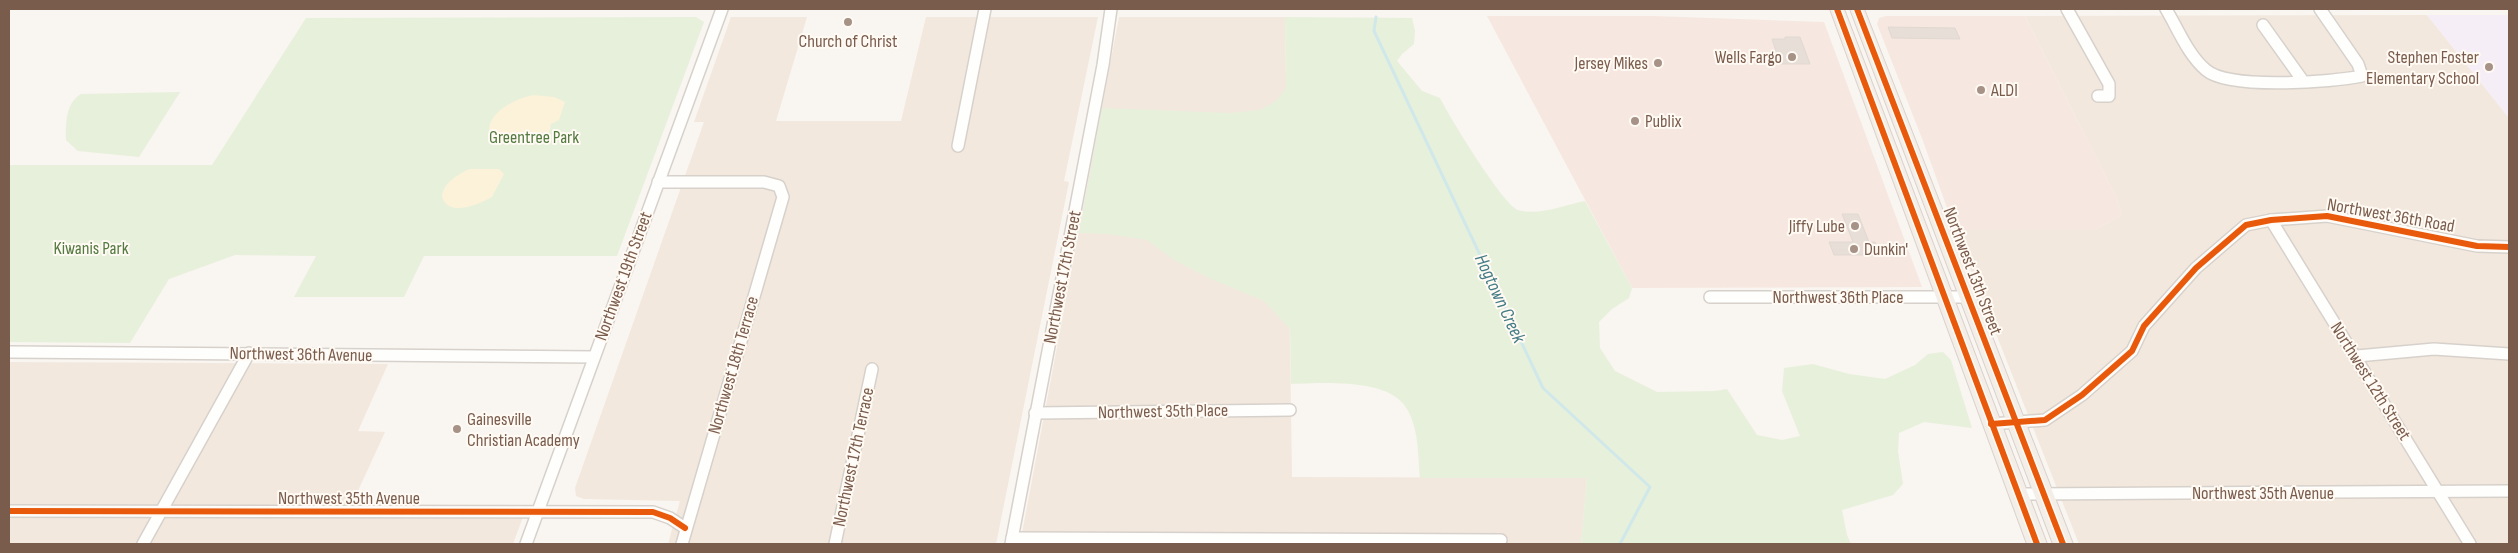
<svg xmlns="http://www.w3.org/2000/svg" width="2518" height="553" font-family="'Sofia Sans Condensed',sans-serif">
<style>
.residential{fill:#f2e8de}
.commercial{fill:#f6e8e1}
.education{fill:#f6eef6}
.green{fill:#e7f0db}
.sand{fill:#fbf2d9}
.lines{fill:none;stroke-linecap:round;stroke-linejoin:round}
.stream{stroke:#d0e8ea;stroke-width:3}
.building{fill:#e6ded7;stroke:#e2d8d2}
.minor-casing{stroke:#d7d1cb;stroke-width:14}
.primary-casing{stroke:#dad1cc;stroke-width:2}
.minor{stroke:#fefefd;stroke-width:11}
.primary{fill:#f3eee8;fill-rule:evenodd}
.cycleway-casing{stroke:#fffaf3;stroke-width:9}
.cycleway{stroke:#e8590c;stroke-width:6}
.poi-dot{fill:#a69286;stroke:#fffaf3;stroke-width:2}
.labels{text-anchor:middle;stroke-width:4;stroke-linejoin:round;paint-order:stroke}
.poi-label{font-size:18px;fill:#7a5c4d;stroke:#fffaf3;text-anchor:end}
.park-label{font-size:18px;fill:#537a41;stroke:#fffaf3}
.street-label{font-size:18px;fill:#7a5c4d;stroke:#fffaf3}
.water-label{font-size:19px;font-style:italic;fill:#437c86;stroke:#fffaf3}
</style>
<rect width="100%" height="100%" fill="#f9f5f0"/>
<g class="residential">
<polygon points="2427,15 2509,118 2509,544 2079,544 1955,230 2095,230 2122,215 2117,199 2025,16"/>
<polygon points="731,17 807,17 776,121 901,121 926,17 1098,17 1064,181 1069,182 996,544 668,544 680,501 584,499 576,496 575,488 704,122 694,122"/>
<polygon points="1119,17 1285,17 1292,477 1587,478 1581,544 1020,544"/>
<polygon points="9,362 388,364 358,431 385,432 352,504 527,506 513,544 9,544"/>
</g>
<g class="commercial">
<polygon points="1487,16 1654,16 1824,22 1922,287 1632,288"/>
<polygon points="1886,16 2025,16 2117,199 2122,215 2095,230 1955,230 1923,141 1877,24 1879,18"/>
</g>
<polygon class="education" points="2427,15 2509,15 2509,118"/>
<g class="green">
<polygon points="696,17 704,22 617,256 424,256 404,297 294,297 316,256 235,255 169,279 130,343 9,342 9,165 212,165 306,18"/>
<path d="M1285,17L1412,18L1415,31L1414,44L1402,54L1397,61L1422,91L1440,98C1449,116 1503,205 1518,210C1539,216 1565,205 1585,201L1632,288L1629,298L1612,309L1599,322L1600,348L1615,371L1657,392L1715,391L1727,389L1757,435L1782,440L1800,436L1782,391L1784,368L1813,364L1849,374L1885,379L1915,365L1928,354L1943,352L1951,360L1972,428L1924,422L1899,433L1898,451L1903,484L1893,495L1842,510L1847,535L1851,544H1581L1587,478H1420C1418,455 1419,426 1405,406C1386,378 1321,383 1291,384L1290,329L1264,301L1211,279L1174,260L1147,240L1108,234L1079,233L1102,108L1231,113L1260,110L1276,101L1286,88Z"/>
<path d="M180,92L139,157L78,151L66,140C66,123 65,104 81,94Z"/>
</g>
<g class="sand">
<path d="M533,95L554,97L565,102L559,120L551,124L548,138L542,142L525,138L515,144L493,143C477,117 513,99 533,95Z"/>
<path d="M469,169H499L504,174L492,197C479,204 449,218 442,197C443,182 458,175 469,169Z"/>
</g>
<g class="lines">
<polyline class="stream" points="1376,17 1374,31 1543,388 1650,487 1620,544"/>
</g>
<g class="building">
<polygon points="1888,27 1955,28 1960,39 1892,38"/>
<polygon points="1785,37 1800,37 1810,64 1780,64 1772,39 1785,39"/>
<polygon points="1842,214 1858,214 1869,242 1875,242 1879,255 1834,255 1829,242 1853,242"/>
</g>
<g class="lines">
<defs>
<g id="minor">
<polyline points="2067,9 2109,84 2109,96 2098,96"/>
<path d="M2166,9C2178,29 2188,55 2206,70C2229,90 2332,82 2362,76L2358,64L2320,9"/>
<polyline points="2263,25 2303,81"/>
<polyline points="958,146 985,9"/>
<polyline points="658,182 764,182 779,186 783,197 682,544"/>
<polyline points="2271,220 2470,544"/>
<polyline points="1710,297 1966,297"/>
<polyline points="9,352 594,357"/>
<polyline points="2357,356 2434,349 2509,354"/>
<polyline points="1035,413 1290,410"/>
<polyline points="1991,424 2045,420 2082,395 2132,351 2144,326 2196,268 2246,225 2271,220 2327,216 2477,246 2509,247"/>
<polyline points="2018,494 2509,491"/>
<polyline points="9,511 653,512 670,518 685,528"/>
<polyline points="1012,538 1501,540"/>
<polyline points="143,544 249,353"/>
<polyline points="526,544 722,9"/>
<polyline points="835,544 872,369"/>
<polyline points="1011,544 1103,65 1111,9"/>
</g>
<g id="primary">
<polygon points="1830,9 1844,9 2047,544 2027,544"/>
<polygon points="1850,9 1864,9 2073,544 2053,544"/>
</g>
</defs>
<use href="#minor" class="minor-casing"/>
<use href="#primary" class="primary-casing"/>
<use href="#minor" class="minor"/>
<use href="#primary" class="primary"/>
<defs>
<g id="cycleway">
<polyline points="1837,9 2037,544"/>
<polyline points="1857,9 2063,544"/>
<polyline points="1991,424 2045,420 2082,395 2132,351 2144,326 2196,268 2246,225 2271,220 2327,216 2477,246 2509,247"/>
<polyline points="9,511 653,512 670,518 685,528"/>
</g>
</defs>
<use href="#cycleway" class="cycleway-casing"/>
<use href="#cycleway" class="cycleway"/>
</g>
<g class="poi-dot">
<circle cx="848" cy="22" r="5"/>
<circle cx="1792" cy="57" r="5"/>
<circle cx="1658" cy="63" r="5"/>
<circle cx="2489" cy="67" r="5"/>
<circle cx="1981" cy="90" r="5"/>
<circle cx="1635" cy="121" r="5"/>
<circle cx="1855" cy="226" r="5"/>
<circle cx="1854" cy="249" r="5"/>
<circle cx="457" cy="429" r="5"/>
</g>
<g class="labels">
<g class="poi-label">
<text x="848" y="47" text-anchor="middle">Church of Christ</text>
<text x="1782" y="63">Wells Fargo</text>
<text x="2479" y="63">Stephen Foster<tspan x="2479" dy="21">Elementary School</tspan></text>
<text x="1648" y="69">Jersey Mikes</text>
<text x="1991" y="96" text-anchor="start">ALDI</text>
<text x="1645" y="127" text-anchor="start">Publix</text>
<text x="1845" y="232">Jiffy Lube</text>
<text x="1864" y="255" text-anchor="start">Dunkin'</text>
<text x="467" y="425" text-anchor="start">Gainesville<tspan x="467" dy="21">Christian Academy</tspan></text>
</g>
<g class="park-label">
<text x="534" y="143">Greentree Park</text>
<text x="91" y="254">Kiwanis Park</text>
</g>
<g class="street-label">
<text transform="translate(2391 215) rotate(10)" y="6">Northwest 36th Road</text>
<text transform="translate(1973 271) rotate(69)" y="6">Northwest 13th Street</text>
<text transform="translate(623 276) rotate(-70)" y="6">Northwest 19th Street</text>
<text transform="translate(1062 277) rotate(-79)" y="6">Northwest 17th Street</text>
<text x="1838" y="303">Northwest 36th Place</text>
<text transform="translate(301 354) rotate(1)" y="6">Northwest 36th Avenue</text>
<text transform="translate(733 365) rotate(-74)" y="6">Northwest 18th Terrace</text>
<text transform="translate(2371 381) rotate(58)" y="6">Northwest 12th Street</text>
<text transform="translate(1163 411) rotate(-1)" y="6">Northwest 35th Place</text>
<text transform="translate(853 457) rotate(-78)" y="6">Northwest 17th Terrace</text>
<text x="2263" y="499">Northwest 35th Avenue</text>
<text x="349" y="504">Northwest 35th Avenue</text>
</g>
<g class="water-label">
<text transform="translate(1501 298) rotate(65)" y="7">Hogtown Creek</text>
</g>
</g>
<rect width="2518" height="553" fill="none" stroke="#7a5c4d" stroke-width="20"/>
</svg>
